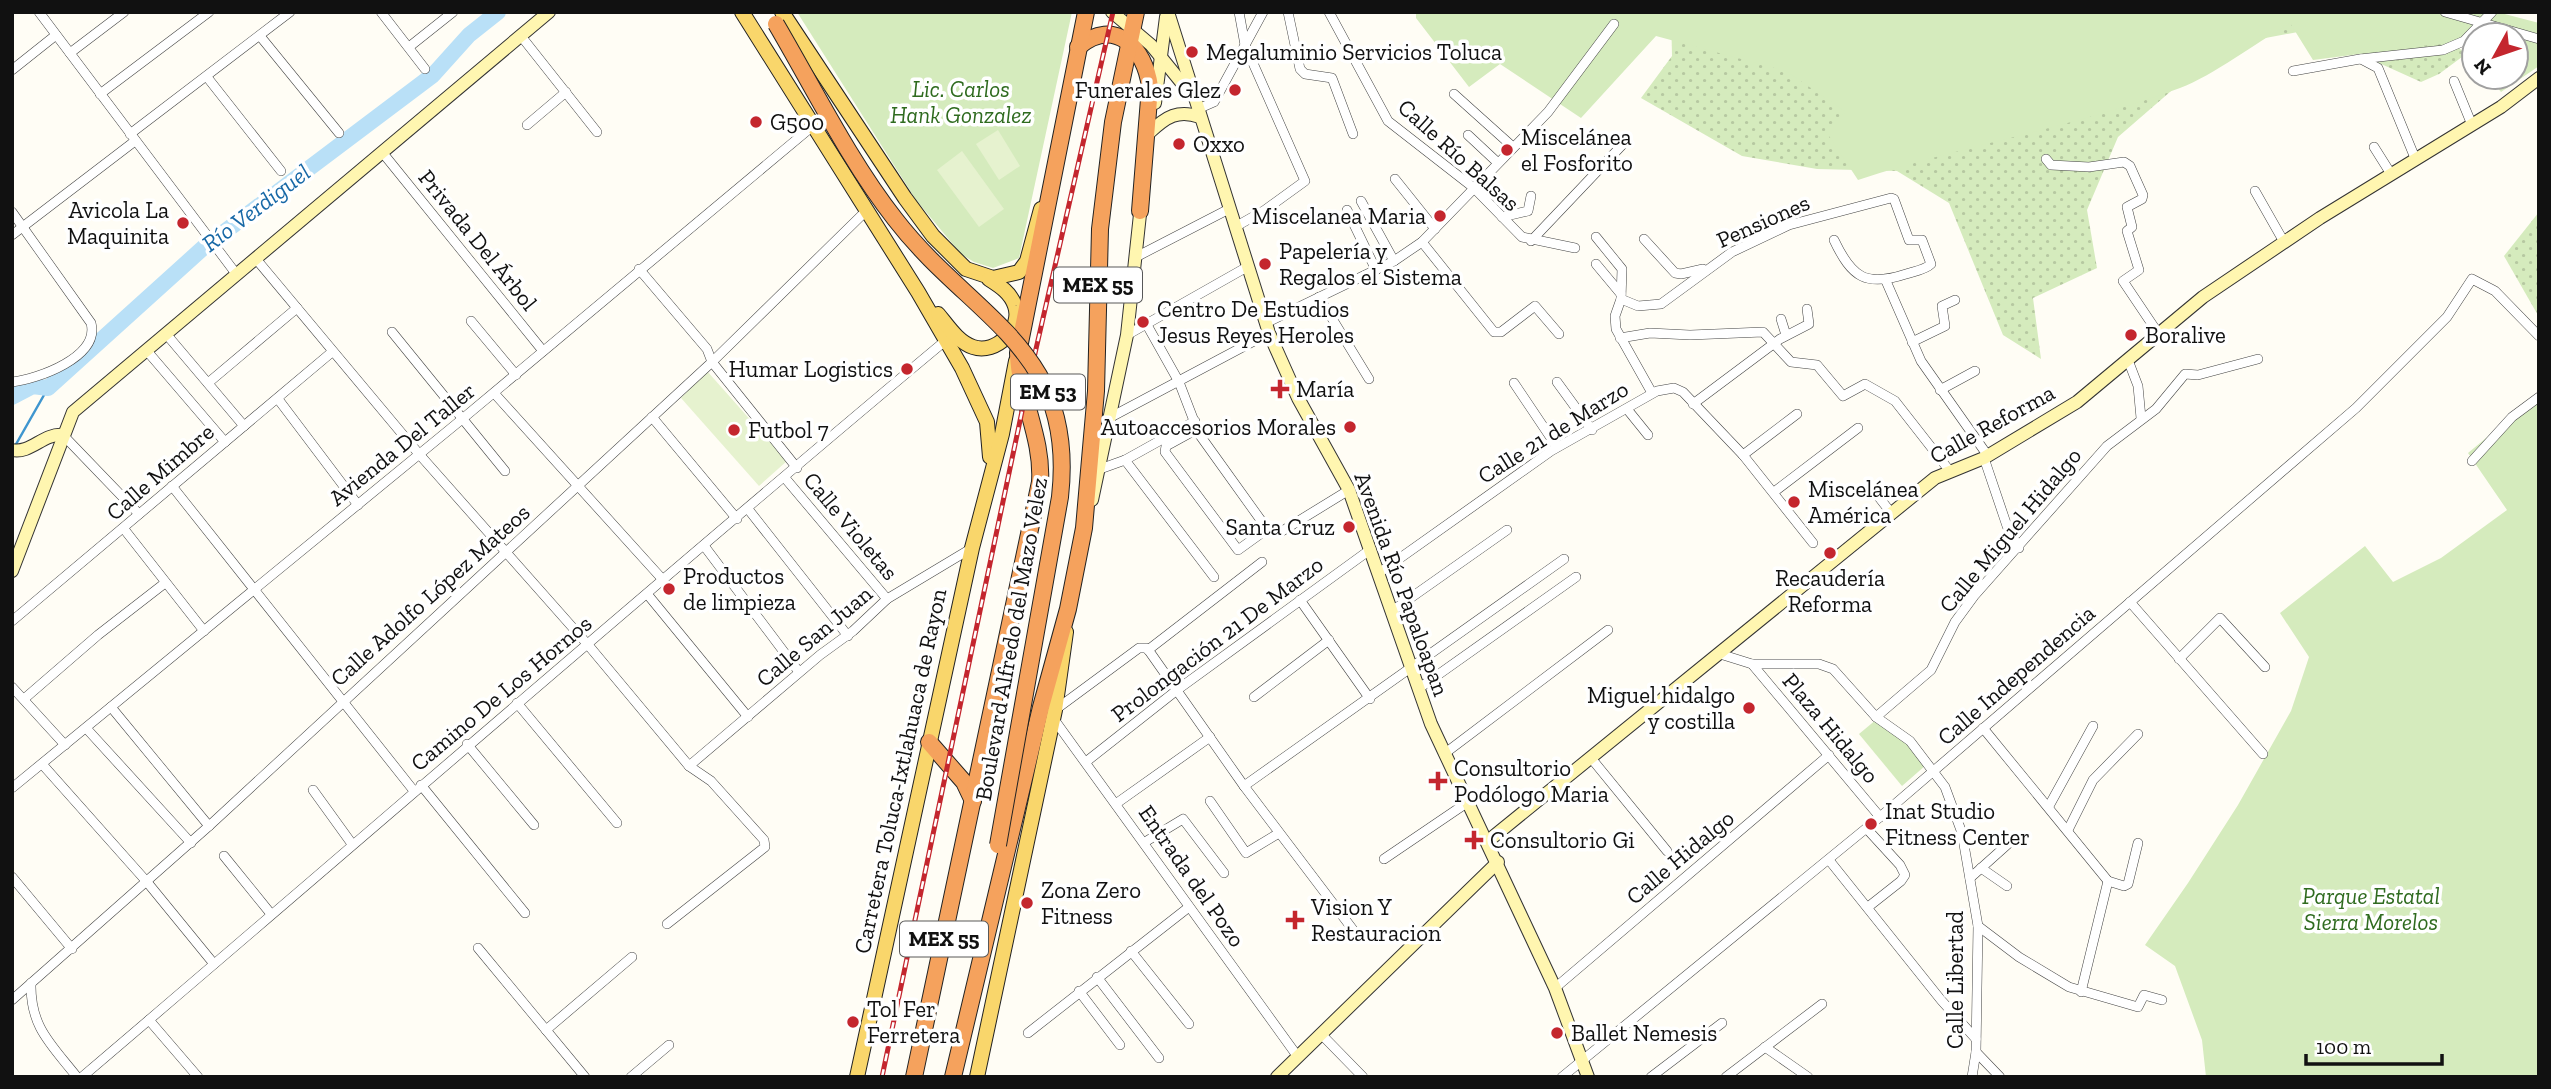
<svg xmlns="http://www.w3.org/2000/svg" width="2551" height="1089" font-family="'Zilla Slab',serif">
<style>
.grass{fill:url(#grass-dots)}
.park{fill:#d5ebbd}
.pitch{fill:#e6f2cf}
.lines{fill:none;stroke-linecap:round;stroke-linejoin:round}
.stream{stroke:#3f96cf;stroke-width:2.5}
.river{stroke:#b9e0f7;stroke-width:16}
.street-casing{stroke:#444;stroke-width:10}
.secondary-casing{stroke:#333;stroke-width:14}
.primary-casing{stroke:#222;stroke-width:16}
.highway-casing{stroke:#222;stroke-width:18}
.street{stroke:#fff;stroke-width:9}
.secondary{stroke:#fff6b0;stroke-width:12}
.primary{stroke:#f9d66b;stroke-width:14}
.highway{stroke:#f5a25d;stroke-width:16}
.rail-casing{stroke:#c4262e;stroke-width:5}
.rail{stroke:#fff;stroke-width:2.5;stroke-dasharray:8;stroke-linecap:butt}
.highway-bridge-casing{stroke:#222;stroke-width:18;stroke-linecap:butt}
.highway-bridge{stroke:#f5a25d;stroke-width:16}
.poi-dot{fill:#c4262e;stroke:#fff;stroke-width:2.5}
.labels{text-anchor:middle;stroke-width:7;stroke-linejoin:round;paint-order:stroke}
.shield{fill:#fff;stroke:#585858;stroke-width:2}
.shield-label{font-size:21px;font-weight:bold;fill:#111}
.poi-label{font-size:23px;fill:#111;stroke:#fff;text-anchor:start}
.park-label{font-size:23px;font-style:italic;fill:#2f6b1f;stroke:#fff}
.street-label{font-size:23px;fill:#111;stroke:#fff}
.water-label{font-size:24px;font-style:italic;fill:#1768a6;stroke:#fff}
</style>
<defs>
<pattern id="grass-dots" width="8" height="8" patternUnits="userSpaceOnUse" patternTransform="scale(1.75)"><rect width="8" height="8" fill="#d5ebbd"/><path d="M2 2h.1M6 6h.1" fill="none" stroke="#b6c8a1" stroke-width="1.8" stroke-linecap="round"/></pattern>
</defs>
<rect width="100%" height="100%" fill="#fffdf5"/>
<g class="grass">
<polygon points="1671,12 2417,12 2466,54 2439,74 2421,82 2368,58 2330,26 2223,46 2118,137 2087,210 2097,268 2033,298 2041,359 2003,335 1949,203 1897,171 1817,169 1742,156 1641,98 1672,56"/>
<polygon points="2539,212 2539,317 2504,256"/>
</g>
<g class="park">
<polygon points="797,12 1072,12 1019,258 993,268 974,262 961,254 916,200"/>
<path d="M1416,12H2497L2539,23V66L2501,92L2489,77H2516V35H2474V58L2460,41L2313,60L2290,23C2257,42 2214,75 2180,88C2075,127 1964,145 1858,180L1825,130L1846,112L1786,71L1656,36L1581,118L1500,64L1469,87L1416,18Z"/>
<polygon points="2539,394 2539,1077 2206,1077 2202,1040 2175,966 2145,945 2188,883 2238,805 2291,711 2309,657 2280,613 2365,546 2393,582 2441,558 2507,510 2468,453"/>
<polygon points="1877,719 1904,737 1926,765 1902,786 1859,734"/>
</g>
<g class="pitch">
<polygon points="998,130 1020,166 999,180 976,144"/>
<polygon points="962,151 1004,209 979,227 937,170"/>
<polygon points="707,371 787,461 759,486 681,398"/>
</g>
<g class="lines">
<polyline class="stream" points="15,446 48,388"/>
<polyline class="river" points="12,397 33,386 48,388 203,248 433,75 469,35 498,12"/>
<defs>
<g id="street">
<polyline points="39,12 237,275"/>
<polyline points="381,12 425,69"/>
<polyline points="1288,12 1300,69 1305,74 1332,78 1353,134"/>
<polyline points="1329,12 1388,121 1474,188 1522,237 1575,248"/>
<polyline points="2445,12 2539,39"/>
<polyline points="260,36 339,133"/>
<polyline points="521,36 597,132"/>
<polyline points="409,47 453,12"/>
<polyline points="70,53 124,12"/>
<polyline points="2361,59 2378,68 2415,158"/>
<polyline points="12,70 56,35"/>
<polyline points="2293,71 2360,59 2443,50 2464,41 2492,12"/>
<polyline points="207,77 281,171"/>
<polyline points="2454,81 2472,125"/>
<polyline points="100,94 209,12"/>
<polyline points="1454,94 1513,147"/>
<polyline points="1198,109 1214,102 1263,12"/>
<polyline points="527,125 566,92"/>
<polyline points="130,134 290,12"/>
<polyline points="1468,135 1498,163"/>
<polyline points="2374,147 2391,174"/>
<polyline points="382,152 543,351"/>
<polyline points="2046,159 2051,165 2089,167 2124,162 2130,166 2143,195 2142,199 2127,207 2132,227 2127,231 2139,270 2123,281 2158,333"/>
<polyline points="1395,179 1435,229"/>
<polyline points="2255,191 2284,242"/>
<polyline points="1361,201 1394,261"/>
<polyline points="1347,210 1376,270"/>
<path d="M12,212L91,323C100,357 38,379 12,382"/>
<polyline points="1502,217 1528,211 1531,196"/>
<polyline points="1235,227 1265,210 1305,181 1245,45 1239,12"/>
<polyline points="12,235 135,141"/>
<polyline points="1596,237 1622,269 1621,299 1615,316 1616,329 1652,393"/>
<polyline points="1644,239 1675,273 1681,274 1703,269"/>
<polyline points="1531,241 1625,142"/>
<polyline points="1422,242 1494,332 1501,332 1535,306 1559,334"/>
<polyline points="1136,257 1229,209"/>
<polyline points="256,259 419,454 589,646 689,766 711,781 764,840 765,847 667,924"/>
<polyline points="1596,264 1621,294"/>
<polyline points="639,269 707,349 712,362 797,468"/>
<polyline points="1886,281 1921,361 1988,456"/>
<polyline points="1319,297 1369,379"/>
<path d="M1621,299L1638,306L1661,304L1732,252L1789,225L1891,198L1894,199L1909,240H1922L1931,264C1925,270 1915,271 1906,274C1866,287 1852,278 1834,240"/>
<polyline points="1781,319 1786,335"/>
<polyline points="471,321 516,375"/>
<polyline points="1266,323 1394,261 1422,242 1548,112 1614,24"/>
<polyline points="1147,325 1179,382 1199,434 1265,526 1263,532 1238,550 1165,452 1166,446 1197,429"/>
<polyline points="392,332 505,471"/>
<polyline points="167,335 244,426"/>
<polyline points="1127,335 1247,267"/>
<polyline points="1620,338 1650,333 1690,335 1763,332 1791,362 1817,365 1843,396 1865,384 1895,401 1949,470"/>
<polyline points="1912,342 1945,326 1942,306 1955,300"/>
<polyline points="147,351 225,442"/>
<polyline points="2128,360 2138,386 2141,418"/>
<polyline points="1557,382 1592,430"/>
<polyline points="208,383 297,308"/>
<polyline points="1514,383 1557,447"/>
<polyline points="1940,390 1975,371"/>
<polyline points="494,393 664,581"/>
<polyline points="278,399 358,505"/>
<polyline points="1693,404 1780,339 1809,324 1807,309"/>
<polyline points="1627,409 1648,435"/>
<polyline points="652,417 737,519"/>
<polyline points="1111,417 1269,333"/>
<polyline points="63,435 139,514"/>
<polyline points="1743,455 1797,414"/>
<polyline points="1984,458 2007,526 2019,548"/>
<polyline points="1125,460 1214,577"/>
<polyline points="2472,461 2512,417 2539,397"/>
<polyline points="1100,469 1125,460 1195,421"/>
<polyline points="785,478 887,599"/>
<polyline points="172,486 414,791"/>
<polyline points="1871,487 1892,514"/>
<polyline points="1774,492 1858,428"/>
<polyline points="748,509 848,636"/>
<polyline points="124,529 204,631"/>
<polyline points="1279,533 1349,490"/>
<polyline points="705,547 799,672"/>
<polyline points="1379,573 1551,451 1657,391 1674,388 1683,392 1743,455 1813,543"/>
<polyline points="648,595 748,717"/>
<polyline points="1300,600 1370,699"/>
<polyline points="2130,602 2263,754"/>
<polyline points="1392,611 1507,530"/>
<polyline points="12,621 332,352"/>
<polyline points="1148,650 1262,562"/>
<polyline points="1720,654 1752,664 1819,664 1833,669 1876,717 1910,741 1945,787 1962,833 1978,926 1976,1052 1972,1077"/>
<polyline points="2179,659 2220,618 2265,667"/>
<polyline points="1752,664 1880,817"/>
<polyline points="12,687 65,745"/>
<polyline points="1418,689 1576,577"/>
<polyline points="1254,697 1329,640"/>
<polyline points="24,699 98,635 165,583"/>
<polyline points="517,703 617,823"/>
<polyline points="111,707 209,826"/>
<polyline points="1055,710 1139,648 1147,648 1244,786 1360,939"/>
<polyline points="1876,717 1931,670 1955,622 1974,596 2107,446 2156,409 2185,374 2198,375 2258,359"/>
<polyline points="1053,718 1298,1057"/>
<polyline points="86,728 191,843"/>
<polyline points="1983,728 2108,881"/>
<polyline points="467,744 534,825"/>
<polyline points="1444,754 1608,630"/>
<polyline points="1591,758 1667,851"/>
<polyline points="1087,761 1177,690 1371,549"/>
<polyline points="42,764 147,882 214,964"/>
<polyline points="689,766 820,655 853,631 887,599 972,548"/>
<polyline points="421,785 525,913"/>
<polyline points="1244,786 1564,559"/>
<polyline points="12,788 461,420 814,125"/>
<polyline points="313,790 352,844"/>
<polyline points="1210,801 1246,853 1279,833"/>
<polyline points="1117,803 1210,737"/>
<polyline points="2049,806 2093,726"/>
<polyline points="1867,829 1900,865 1905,875 1901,881 1868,907"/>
<polyline points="2068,830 2093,780 2138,734"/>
<polyline points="1145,842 1183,819 1224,873"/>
<polyline points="224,856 271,914"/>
<polyline points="1384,859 1468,802"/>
<polyline points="1829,860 1941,1000 1976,1039"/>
<polyline points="1981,868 2007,886"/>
<polyline points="12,877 72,949"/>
<polyline points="1970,878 2008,844"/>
<polyline points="2108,881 2124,886 2128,884 2138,843"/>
<polyline points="1978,926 2019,957 2069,987 2138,1007 2144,995 2162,1000"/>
<polyline points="478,948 585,1077"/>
<polyline points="1131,951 1189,1024"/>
<polyline points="1097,977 1159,1058"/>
<path d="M31,983C30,1027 51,1044 77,1077"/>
<polyline points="1555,988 1829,755"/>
<polyline points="1079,991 1120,1045"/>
<polyline points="2081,992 2108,881"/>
<polyline points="12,1000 209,826 712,362 867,210"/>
<polyline points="149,1020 198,1077"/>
<polyline points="546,1030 632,957"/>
<polyline points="1028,1033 1189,907"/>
<polyline points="1322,1035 1363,1077"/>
<polyline points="1765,1047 1808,1077"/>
<polyline points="1976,1052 2000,1077"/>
<path d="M82,1077C370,832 655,583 945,341"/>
<polyline points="631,1077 669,1045"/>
<polyline points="1562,1077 1880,817 2356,408 2447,317 2472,279 2495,291 2539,336"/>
<polyline points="1651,1077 1722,1023"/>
<polyline points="1726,1077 1822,1004"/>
</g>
<g id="secondary">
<polyline points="1112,12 1151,45 1190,93"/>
<polyline points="1168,12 1269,333 1298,398 1349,490 1431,724 1555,988 1588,1077"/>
<polyline points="1155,103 1166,17"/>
<path d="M1150,132C1166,117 1178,109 1200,117"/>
<path d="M12,450C31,454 43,433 63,435"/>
<polyline points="1092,500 1127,335 1141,205"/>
<polyline points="12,571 73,412 549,12"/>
<polyline points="1488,841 1935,478 1984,458 2077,402 2203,297 2320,218 2501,107 2539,78"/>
<polyline points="1277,1077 1498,862"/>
</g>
<g id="primary">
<polyline points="742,12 918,292 962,368 987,422 990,457"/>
<polyline points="782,12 905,198 933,236 966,269 993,278 1019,272 1027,261 1041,209"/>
<path d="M938,314C948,326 958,342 973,347C996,355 1023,328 1015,306C1011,293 1000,286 989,279"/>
<polyline points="857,1077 972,548 1002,434 1016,361"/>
<polyline points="977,1077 1055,710 1066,632"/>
</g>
<g id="highway">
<path d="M1078,47C1115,16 1145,48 1150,87L1140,211"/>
<polyline points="929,742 964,782 973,801"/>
<path d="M914,1077L1040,482C1043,437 1019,398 1018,353L1086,12"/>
<polyline points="953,1077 1041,707 1068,609 1084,528 1096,391 1100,229 1113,122 1136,12"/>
</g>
</defs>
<use href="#street" class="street-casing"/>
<use href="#secondary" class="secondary-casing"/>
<use href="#primary" class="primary-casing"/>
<use href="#highway" class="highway-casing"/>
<use href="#street" class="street"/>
<use href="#secondary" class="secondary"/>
<use href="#primary" class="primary"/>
<use href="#highway" class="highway"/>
<defs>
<polyline id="rail" points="882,1077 1025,397 1113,12"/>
</defs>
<use href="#rail" class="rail-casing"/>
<use href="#rail" class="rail"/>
<defs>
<path id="highway-bridge" d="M776,24C813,87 850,162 895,219C972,319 1077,347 1060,497L998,845"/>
</defs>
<use href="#highway-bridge" class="highway-bridge-casing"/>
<use href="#highway-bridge" class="highway-bridge"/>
</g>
<g class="poi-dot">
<circle cx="1192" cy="52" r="7"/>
<circle cx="1235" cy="90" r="7"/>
<circle cx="756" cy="122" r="7"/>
<circle cx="1179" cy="144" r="7"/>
<circle cx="1507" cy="150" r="7"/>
<circle cx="1440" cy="216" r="7"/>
<circle cx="183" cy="223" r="7"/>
<circle cx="1265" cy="264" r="7"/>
<circle cx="1143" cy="322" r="7"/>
<circle cx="2131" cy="335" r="7"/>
<circle cx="907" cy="369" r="7"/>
<path d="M1276.5 378.5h7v7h7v7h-7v7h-7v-7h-7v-7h7z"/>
<circle cx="1350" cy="427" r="7"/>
<circle cx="734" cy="430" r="7"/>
<circle cx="1794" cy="502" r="7"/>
<circle cx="1349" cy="527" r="7"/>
<circle cx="1830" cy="553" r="7"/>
<circle cx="669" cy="589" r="7"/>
<circle cx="1749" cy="708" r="7"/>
<path d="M1434.5 770.5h7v7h7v7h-7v7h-7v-7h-7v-7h7z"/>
<circle cx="1871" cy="824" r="7"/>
<path d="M1470.5 829.5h7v7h7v7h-7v7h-7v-7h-7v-7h7z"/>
<circle cx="1027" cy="903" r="7"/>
<path d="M1291.5 909.5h7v7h7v7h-7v7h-7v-7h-7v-7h7z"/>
<circle cx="853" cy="1022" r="7"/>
<circle cx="1557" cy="1033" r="7"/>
</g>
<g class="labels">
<g class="shield">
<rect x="1054" y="267.5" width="88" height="35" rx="5"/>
<rect x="1011" y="374.5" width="74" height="35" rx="5"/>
<rect x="900" y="921.5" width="88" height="35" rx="5"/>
</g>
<g class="shield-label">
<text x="1098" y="292">MEX 55</text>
<text x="1048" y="399">EM 53</text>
<text x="944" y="946">MEX 55</text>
</g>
<g class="poi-label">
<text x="1206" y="60">Megaluminio Servicios Toluca</text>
<text x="1221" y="98" text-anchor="end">Funerales Glez</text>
<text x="770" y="130">G500</text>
<text x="1521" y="145">Miscelánea<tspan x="1521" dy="26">el Fosforito</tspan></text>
<text x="1193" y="152">Oxxo</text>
<text x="169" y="218" text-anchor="end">Avicola La<tspan x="169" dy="26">Maquinita</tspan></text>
<text x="1426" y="224" text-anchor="end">Miscelanea Maria</text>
<text x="1279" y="259">Papelería y<tspan x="1279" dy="26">Regalos el Sistema</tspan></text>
<text x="1157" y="317">Centro De Estudios<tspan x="1157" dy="26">Jesus Reyes Heroles</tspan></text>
<text x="2145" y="343">Boralive</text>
<text x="893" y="377" text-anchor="end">Humar Logistics</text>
<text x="1296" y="397">María</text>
<text x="1336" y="435" text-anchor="end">Autoaccesorios Morales</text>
<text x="748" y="438">Futbol 7</text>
<text x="1808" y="497">Miscelánea<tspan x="1808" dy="26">América</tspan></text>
<text x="1335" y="535" text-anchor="end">Santa Cruz</text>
<text x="683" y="584">Productos<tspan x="683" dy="26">de limpieza</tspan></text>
<text x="1830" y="586" text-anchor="middle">Recaudería<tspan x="1830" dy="26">Reforma</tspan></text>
<text x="1735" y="703" text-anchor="end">Miguel hidalgo<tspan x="1735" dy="26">y costilla</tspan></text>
<text x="1454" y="776">Consultorio<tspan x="1454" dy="26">Podólogo Maria</tspan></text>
<text x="1885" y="819">Inat Studio<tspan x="1885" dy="26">Fitness Center</tspan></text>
<text x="1490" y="848">Consultorio Gi</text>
<text x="1041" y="898">Zona Zero<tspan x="1041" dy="26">Fitness</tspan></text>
<text x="1311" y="915">Vision Y<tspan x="1311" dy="26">Restauracion</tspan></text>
<text x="867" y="1017">Tol Fer<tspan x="867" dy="26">Ferretera</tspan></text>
<text x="1571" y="1041">Ballet Nemesis</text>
</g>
<g class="park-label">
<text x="961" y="97">Lic. Carlos<tspan x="961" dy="26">Hank Gonzalez</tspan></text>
<text x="2371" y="904">Parque Estatal<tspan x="2371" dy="26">Sierra Morelos</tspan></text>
</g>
<g class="street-label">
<text transform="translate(1459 155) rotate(42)" y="8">Calle Río Balsas</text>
<text transform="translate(1763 221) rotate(-24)" y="8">Pensiones</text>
<text transform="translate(478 240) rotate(51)" y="8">Privada Del Árbol</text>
<text transform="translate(1992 424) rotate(-29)" y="8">Calle Reforma</text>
<text transform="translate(1553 432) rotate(-32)" y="8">Calle 21 de Marzo</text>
<text transform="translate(402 444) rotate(-39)" y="8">Avienda Del Taller</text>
<text transform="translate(160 472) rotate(-41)" y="8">Calle Mimbre</text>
<text transform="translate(851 526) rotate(50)" y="8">Calle Violetas</text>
<text transform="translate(2010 530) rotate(-50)" y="8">Calle Miguel Hidalgo</text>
<text transform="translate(1402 584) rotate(70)" y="8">Avenida Río Papaloapan</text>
<text transform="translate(430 595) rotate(-42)" y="8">Calle Adolfo López Mateos</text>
<text transform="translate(814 636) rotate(-40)" y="8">Calle San Juan</text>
<text transform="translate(1011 639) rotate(-80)" y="8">Boulevard Alfredo del Mazo Velez</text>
<text transform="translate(1217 639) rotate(-37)" y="8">Prolongación 21 De Marzo</text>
<text transform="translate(2016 675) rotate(-41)" y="8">Calle Independencia</text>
<text transform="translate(501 693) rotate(-40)" y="8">Camino De Los Hornos</text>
<text transform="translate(1831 728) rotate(50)" y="8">Plaza Hidalgo</text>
<text transform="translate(900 771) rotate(-78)" y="8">Carretera Toluca-Ixtlahuaca de Rayon</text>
<text transform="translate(1680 857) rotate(-40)" y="8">Calle Hidalgo</text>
<text transform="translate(1192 876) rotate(55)" y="8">Entrada del Pozo</text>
<text transform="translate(1955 980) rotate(-90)" y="8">Calle Libertad</text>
</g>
<g class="water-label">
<text transform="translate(256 208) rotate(-37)" y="8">Río Verdiguel</text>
</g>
</g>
<rect width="2551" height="1089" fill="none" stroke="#111111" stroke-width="28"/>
<g transform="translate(2495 56) rotate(230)"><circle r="33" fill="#ffffff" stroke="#a0a0a0" stroke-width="2"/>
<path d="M0-5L12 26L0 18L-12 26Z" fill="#c4262e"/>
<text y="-10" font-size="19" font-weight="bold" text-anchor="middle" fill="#111111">N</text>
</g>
<path d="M2306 1054v10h136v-10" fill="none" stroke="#111111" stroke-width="3.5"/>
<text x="2316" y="1054" font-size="21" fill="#111111" stroke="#ffffff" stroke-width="5" paint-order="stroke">100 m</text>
</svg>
